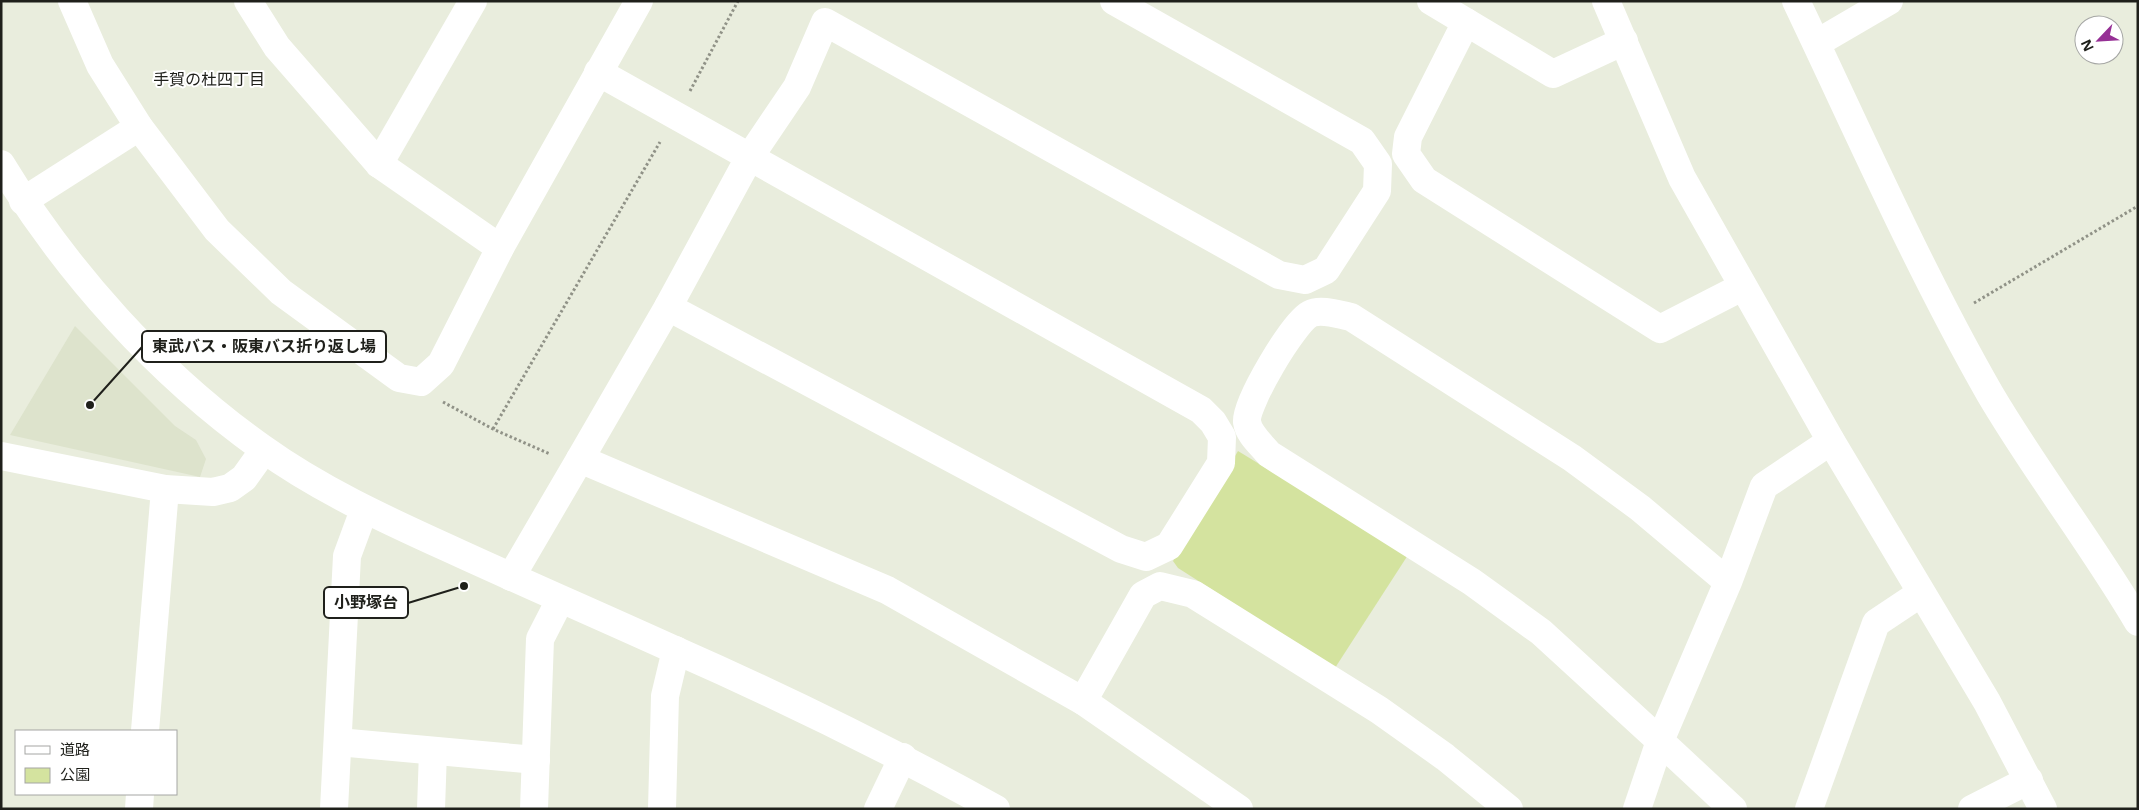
<svg xmlns="http://www.w3.org/2000/svg" width="2139" height="810" font-family="'Open Sans','Noto Sans JP',sans-serif">
<style>
.built{fill:#dde3cc}
.green{fill:#d4e39f}
.lines{fill:none;stroke-linecap:round;stroke-linejoin:round}
.path{stroke:#909287;stroke-width:3;stroke-dasharray:2.5 2.5;stroke-linecap:butt}
.minor{stroke:#fff;stroke-width:28}
.labels{text-anchor:middle;stroke-width:4;stroke-linejoin:round;paint-order:stroke}
.neighbourhood-label{font-size:16px;fill:#1f201b;stroke:#fff}
.leader{fill:none;stroke:#1f201b;stroke-width:2}
.callout-dot{fill:#1f201b;stroke:#fff;stroke-width:2}
.callout{fill:#fff;stroke:#1f201b;stroke-width:2}
.callout-label{font-size:16px;text-anchor:middle;font-weight:bold;fill:#1f201b}
</style>
<rect width="100%" height="100%" fill="#e9eddd"/>
<polygon class="built" points="75,326 175,426 196,440 206,459 200,477 10,435"/>
<polygon class="green" points="1238,451 1408,555 1335,668 1178,568 1173,561"/>
<g class="lines">
<g class="path">
<polyline points="690,91 738,1"/>
<polyline points="1974,303 2138,206"/>
<polyline points="443,402 493,429 550,454"/>
<polyline points="493,429 660,142"/>
</g>
<g class="minor">
<polyline points="72,1 100,65 139,127 217,230 281,292 399,378 421,382 441,364 500,248 639,1"/>
<polyline points="248,1 277,47 379,164 500,248"/>
<polyline points="1114,1 1362,141 1378,164 1377,191 1326,270 1305,280 1279,275 825,22 797,87 749,158 668,307 580,459 887,590 1083,701 1239,809"/>
<polyline points="1431,1 1553,74 1624,41"/>
<polyline points="1606,1 1682,178 1831,441 1987,702 2043,809"/>
<path d="M1796,1C1859,133 1918,268 1990,394C2036,472 2092,544 2138,622"/>
<polyline points="1466,22 1408,137 1406,154 1424,180 1660,329 1742,287"/>
<polyline points="1817,43 1889,1"/>
<polyline points="598,72 1201,410 1213,422 1222,437 1221,463 1169,546 1146,557 1121,549 668,307"/>
<path d="M1,164C67,273 158,374 262,448C319,489 384,519 448,548C524,583 600,616 675,650C784,698 892,751 996,809"/>
<polyline points="379,164 473,1"/>
<polyline points="23,201 139,127"/>
<polyline points="1,456 165,489 213,492 230,488 244,478 264,450"/>
<polyline points="511,577 580,459"/>
<path d="M1728,582L1660,741L1541,632L1472,582L1269,454C1261,444 1249,435 1247,422C1245,404 1293,323 1310,314C1321,308 1340,315 1351,317L1572,458L1640,508L1728,582L1764,486L1831,441"/>
<polyline points="1083,701 1143,595 1160,586 1193,594 1379,710 1445,757 1509,809"/>
<polyline points="145,731 165,489"/>
<polyline points="338,742 536,760"/>
<polyline points="139,809 140,794"/>
<polyline points="334,809 347,556 364,510"/>
<polyline points="431,809 433,751"/>
<polyline points="534,809 540,639 560,600"/>
<polyline points="662,809 665,696 676,650"/>
<polyline points="878,809 903,757"/>
<polyline points="1637,809 1660,741 1733,809"/>
<polyline points="1809,809 1876,623 1921,593"/>
<polyline points="1972,809 2029,780"/>
</g>
</g>
<g class="labels">
<g class="neighbourhood-label">
<text x="209" y="85">手賀の杜四丁目</text>
</g>
</g>
<path class="leader" d="M90 405L142 347M464 586L408 603"/>
<g class="callout-dot">
<circle cx="90" cy="405" r="5"/>
<circle cx="464" cy="586" r="5"/>
</g>
<g class="callout">
<rect x="142" y="331" width="244" height="31" rx="5"/>
<rect x="324" y="587" width="84" height="31" rx="5"/>
</g>
<g class="callout-label">
<text x="264" y="352">東武バス・阪東バス折り返し場</text>
<text x="366" y="608">小野塚台</text>
</g>
<rect width="2139" height="810" fill="none" stroke="#1f201b" stroke-width="5"/>
<rect x="15" y="730" width="162" height="65" fill="#ffffff" stroke="#a5a6a4"/>
<rect x="25" y="746" width="25" height="8" fill="#ffffff" stroke="#a5a6a4"/>
<text x="60" y="755" font-size="15" fill="#1f201b">道路</text>
<rect x="25" y="768" width="25" height="15" fill="#d4e39f" stroke="#a5a6a4"/>
<text x="60" y="780" font-size="15" fill="#1f201b">公園</text>
<g transform="translate(2099 40) rotate(245)"><circle r="24" fill="#ffffff" stroke="#a5a6a4"/>
<path d="M0-4L9 19L0 12L-9 19Z" fill="#963095"/>
<text y="-8" font-size="14" font-weight="bold" text-anchor="middle" fill="#1f201b">N</text>
</g>
</svg>
